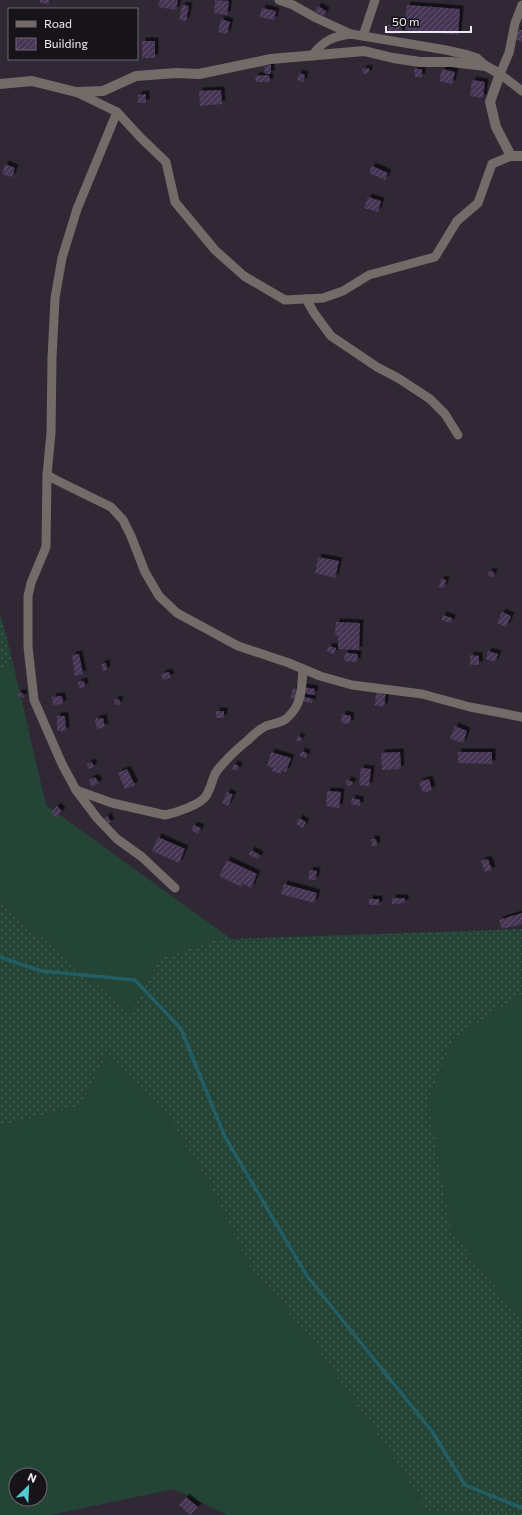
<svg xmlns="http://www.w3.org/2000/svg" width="522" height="1515" font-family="Commissioner,sans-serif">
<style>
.grass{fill:#244436;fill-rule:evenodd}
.garden{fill:url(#garden-dots)}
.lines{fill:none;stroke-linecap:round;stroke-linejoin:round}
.stream{stroke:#245e65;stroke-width:3.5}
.building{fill:url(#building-hatch);filter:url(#shadow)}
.minor{stroke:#726b67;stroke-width:9}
.tertiary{stroke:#726b67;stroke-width:10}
</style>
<defs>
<pattern id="garden-dots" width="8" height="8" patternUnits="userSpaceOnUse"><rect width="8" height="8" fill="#244436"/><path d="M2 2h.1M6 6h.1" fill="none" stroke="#445f54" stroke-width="1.8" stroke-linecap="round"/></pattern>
<pattern id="building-hatch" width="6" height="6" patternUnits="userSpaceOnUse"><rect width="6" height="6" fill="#473556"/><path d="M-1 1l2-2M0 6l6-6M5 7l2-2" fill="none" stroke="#62526f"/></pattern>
<filter id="shadow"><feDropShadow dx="3.5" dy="-3.5" stdDeviation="0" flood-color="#0009"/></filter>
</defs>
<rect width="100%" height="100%" fill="#302935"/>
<g class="grass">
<polygon points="12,659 46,805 227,936 161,958 130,1013 0,902 0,671"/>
<polygon points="522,994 522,1322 451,1230 428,1100 454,1038"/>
<path d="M108,1054L172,1123L211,1187L251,1268L310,1338L393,1457L427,1510L479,1514L478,1515H227L174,1489L50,1515H0V1126L79,1106ZM16,1475H40V1499H16Z"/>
</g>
<g class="garden">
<polygon points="0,613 12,659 0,671"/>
<polygon points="0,902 130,1013 161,958 227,936 231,939 522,929 522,994 454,1038 428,1100 451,1230 522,1322 522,1515 479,1515 427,1510 393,1457 310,1338 251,1268 211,1187 172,1123 108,1054 79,1106 0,1126"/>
</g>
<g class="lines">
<polyline class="stream" points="0,957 41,971 135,980 181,1029 225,1137 307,1276 431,1430 465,1485 522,1508"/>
</g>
<g class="building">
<polygon points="40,0 49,0 49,4 40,3"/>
<polygon points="160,0 178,0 176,10 158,7"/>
<polygon points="215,0 229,1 227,15 214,13"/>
<polygon points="182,5 189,6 186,21 179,19"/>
<polygon points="407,5 460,9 458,35 405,30"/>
<polygon points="318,6 326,11 323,16 315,11"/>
<polygon points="262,8 276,11 274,20 260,17"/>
<polygon points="221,19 230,22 227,34 218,32"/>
<polygon points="401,24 402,33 389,34 388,25"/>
<polygon points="519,29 522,30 522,42 515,39"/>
<rect x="142" y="41" width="13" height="17"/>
<polygon points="271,65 271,74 265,74 264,66"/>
<polygon points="369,68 369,73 363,74 362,69"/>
<polygon points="414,69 422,69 422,77 415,77"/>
<polygon points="442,69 455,72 452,84 439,81"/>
<polygon points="299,73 305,75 303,82 297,80"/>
<polygon points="269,75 270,82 256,82 255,76"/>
<polygon points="472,80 485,82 483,98 470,96"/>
<polygon points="221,90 222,104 200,106 199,91"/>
<polygon points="146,94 146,103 138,103 138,95"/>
<polygon points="5,164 15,168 12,177 2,174"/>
<polygon points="372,166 388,173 385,180 369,173"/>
<polygon points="368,197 381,201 378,212 364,208"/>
<polygon points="318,557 339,561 335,578 315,573"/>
<polygon points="489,571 494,572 493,577 488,576"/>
<polygon points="441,579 446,580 444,588 439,587"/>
<polygon points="502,612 511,616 506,627 497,623"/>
<polygon points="443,615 452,618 451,623 441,620"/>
<polygon points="336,622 360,623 359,650 338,649 338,636 335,634"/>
<polygon points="329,646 336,648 334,654 327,651"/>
<polygon points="488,651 498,654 495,662 486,659"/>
<polygon points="345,653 358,654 357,662 344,661"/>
<polygon points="79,654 83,674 75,676 72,655"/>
<polygon points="470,655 479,656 479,665 470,665"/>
<polygon points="106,663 107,670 103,671 101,664"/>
<polygon points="169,672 171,677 163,680 161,674"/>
<polygon points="84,681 85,687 79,688 78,682"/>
<polygon points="303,687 315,689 314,695 302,693"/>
<polygon points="293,688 298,690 296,699 290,698"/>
<polygon points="376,691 386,692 384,707 375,705"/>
<polygon points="18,693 23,693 24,697 18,698"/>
<polygon points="62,696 63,704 53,705 52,697"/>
<polygon points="301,696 313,699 312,703 301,701"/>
<polygon points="115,699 120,700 119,705 114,704"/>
<rect x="216" y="711" width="8" height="7"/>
<polygon points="342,714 351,716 350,724 341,723"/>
<polygon points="57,716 65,716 66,731 57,731"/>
<polygon points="103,718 105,727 97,729 95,719"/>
<polygon points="455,726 467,731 463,743 450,739"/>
<polygon points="298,736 302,738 300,742 296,740"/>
<polygon points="301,751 307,753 306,758 300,756"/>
<polygon points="271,752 291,758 286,772 282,771 281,774 272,771 273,768 267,766"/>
<polygon points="400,752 401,769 382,770 381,753"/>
<polygon points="458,752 492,752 492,764 458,763"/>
<polygon points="92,762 94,767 88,769 87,764"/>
<polygon points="234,764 239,766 237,771 232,769"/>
<polygon points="361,768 371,769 369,786 359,785"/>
<polygon points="127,769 135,785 125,789 118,773"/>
<polygon points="95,777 99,783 92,787 89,780"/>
<polygon points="429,779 432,790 423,793 419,782"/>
<polygon points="347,780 353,782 351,786 346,785"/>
<polygon points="327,791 341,792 339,808 326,806"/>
<polygon points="227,792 233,795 228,806 222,803"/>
<polygon points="352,798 360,800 360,806 351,804"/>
<polygon points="57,806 62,811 56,818 51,813"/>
<polygon points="108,816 111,822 106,825 103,820"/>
<polygon points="299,818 306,822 303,828 296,824"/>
<polygon points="194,825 201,828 198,834 191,830"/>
<polygon points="158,837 185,849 179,863 152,851"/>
<polygon points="371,839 376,839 377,846 372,846"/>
<polygon points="251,850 260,855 258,859 249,855"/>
<polygon points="488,859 492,870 485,872 481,861"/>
<polygon points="227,860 257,874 251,888 243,884 241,887 219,876"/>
<polygon points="310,870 317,871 315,880 308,879"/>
<polygon points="284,884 317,893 314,903 281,894"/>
<polygon points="392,898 405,898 405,903 392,904"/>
<rect x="369" y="899" width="10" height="6"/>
<polygon points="522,913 522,924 502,929 499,920"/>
<polygon points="186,1497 198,1507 190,1515 179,1505"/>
</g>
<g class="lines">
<g class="minor">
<polyline points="279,0 293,5 316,18 351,34 446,50 468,55 477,58 486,66"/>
<polyline points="522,5 515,23 509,53 500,74 522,91"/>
<polyline points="363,36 375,0"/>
<path d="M312,56C322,41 334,36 351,34"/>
<polyline points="76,92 117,112 141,138 166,162 175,202 215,250 244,276 285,300 323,298 343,291 369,275 435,257 457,221 478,203 492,164 511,156"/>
<polyline points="117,112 77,209 62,258 55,298 52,358 51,433 47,475 46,547 31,583 28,596 28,647 34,700 62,764 76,790 97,818 117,839 142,857 175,888"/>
<polyline points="306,299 314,313 331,336 377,367 398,378 430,399 445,414 458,435"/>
<polyline points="47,475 56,480 111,507 123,520 131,536 145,572 159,596 177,613 238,646 289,663 320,676 352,685 422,694 470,707 522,717"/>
<path d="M76,790L112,803L165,815C175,813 200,805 206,796C210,790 212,781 215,774C220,765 239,747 247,741C252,736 260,729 266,726C280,721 284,724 294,710C302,700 302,681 303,669"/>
</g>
<polyline class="tertiary" points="0,84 32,81 76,92 103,91 136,76 176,73 199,74 271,59 364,51 393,58 420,62 452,62 486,66 500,74 490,102 496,127 511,156 522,156"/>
</g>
<rect x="8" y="8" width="130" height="52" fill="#161319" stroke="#6c6970"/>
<rect x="16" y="21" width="20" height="6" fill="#726b67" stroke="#6c6970"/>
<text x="44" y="28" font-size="12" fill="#eeeaf2">Road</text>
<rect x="16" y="38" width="20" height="12" fill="url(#building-hatch)" stroke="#6c6970"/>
<text x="44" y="48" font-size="12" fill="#eeeaf2">Building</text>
<g transform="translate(28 1487) rotate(24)"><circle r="19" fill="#161319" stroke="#6c6970"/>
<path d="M0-3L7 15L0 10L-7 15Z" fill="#51ccd2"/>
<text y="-6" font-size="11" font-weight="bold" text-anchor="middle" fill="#eeeaf2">N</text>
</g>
<path d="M386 26v6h85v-6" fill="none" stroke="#eeeaf2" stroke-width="2"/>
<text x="392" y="26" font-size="12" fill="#eeeaf2" stroke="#161319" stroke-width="3" paint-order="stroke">50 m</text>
</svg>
